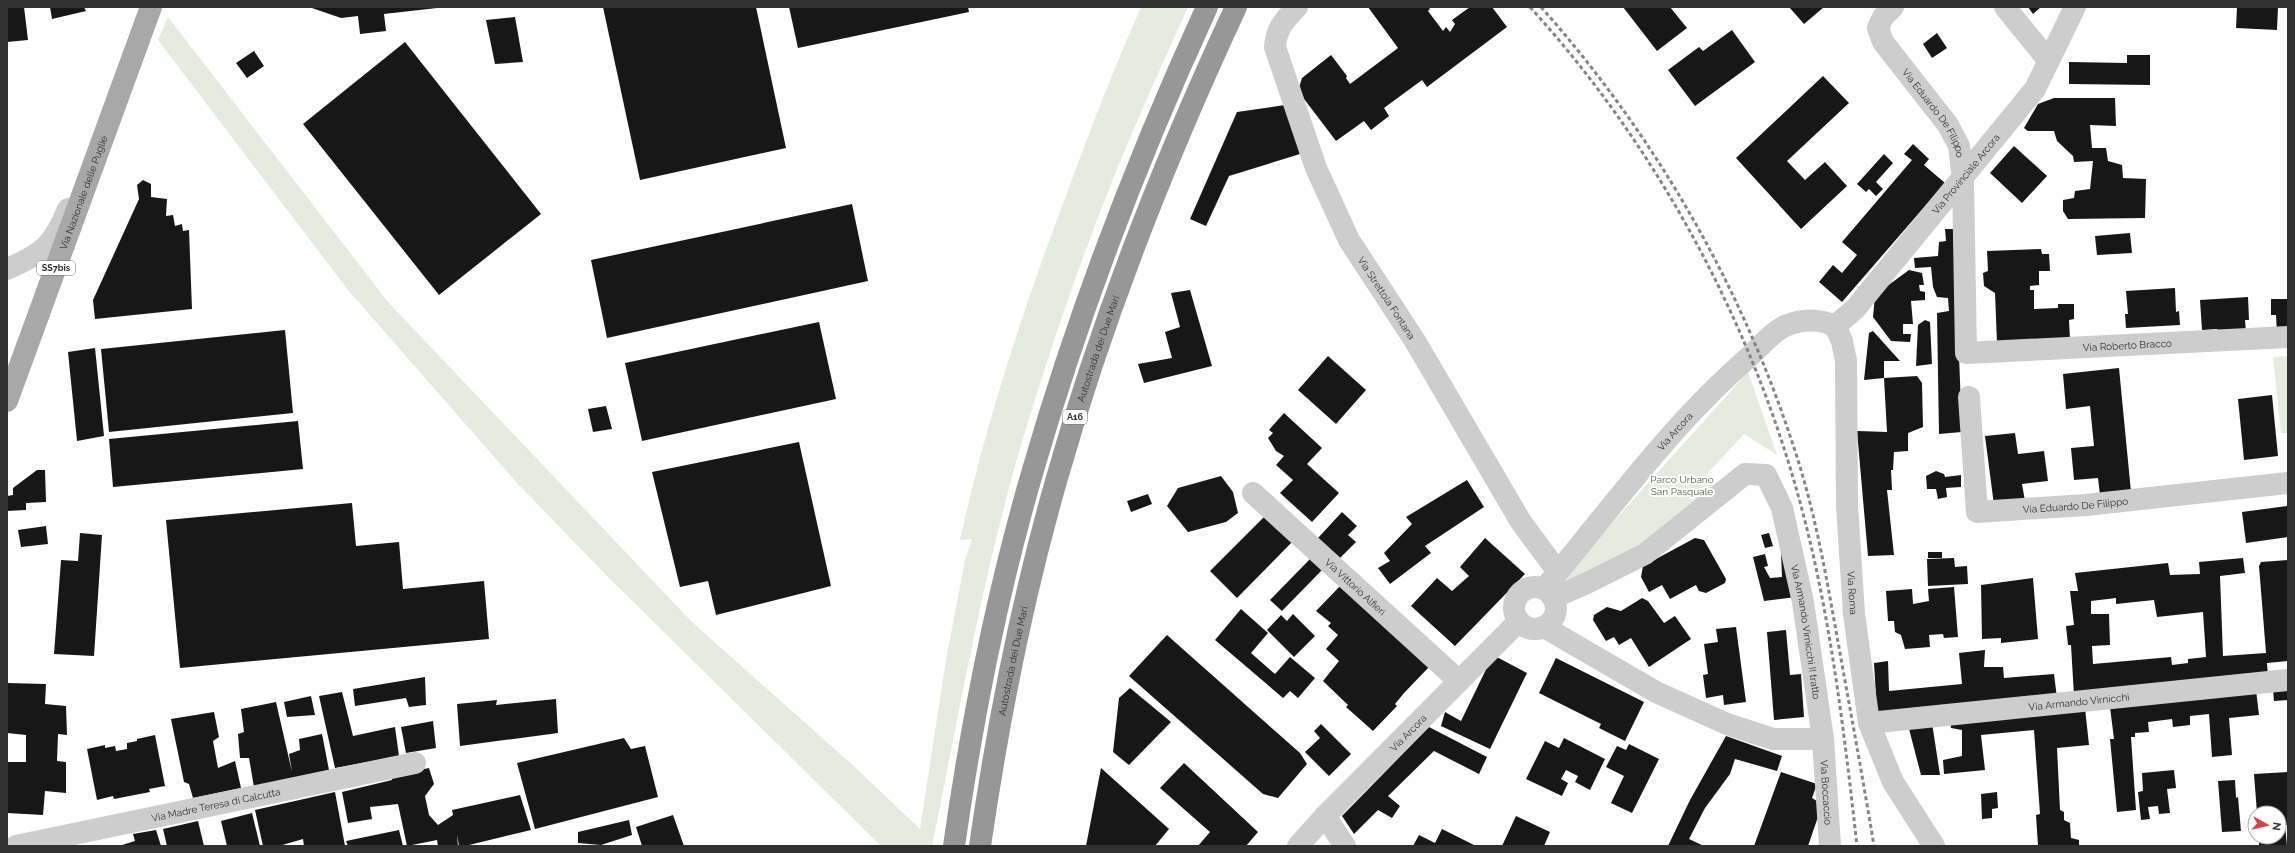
<svg xmlns="http://www.w3.org/2000/svg" width="2295" height="853" font-family="Raleway,sans-serif">
<style>
.green{fill:#e5ecdf}
.building{fill:#171717;fill-rule:evenodd}
.lines{fill:none;stroke-linecap:round;stroke-linejoin:round}
.minor{stroke:#cdcdcd;stroke-width:22}
.major{stroke:#a8a8a8;stroke-width:22}
.highway{stroke:#979797;stroke-width:22}
.rail{stroke:#858585;stroke-width:3;stroke-dasharray:4 3;stroke-linecap:butt}
.labels{text-anchor:middle;stroke-width:4;stroke-linejoin:round;paint-order:stroke}
.shield{fill:#fff;stroke:#6e6e6e;stroke-width:1}
.shield-label{font-size:9px;font-weight:bold;fill:#303030}
.street-label{font-size:10px;fill:#303030;stroke:#fff}
.park-label{font-size:10px;fill:#526841;stroke:#fff}
</style>
<rect width="100%" height="100%" fill="#fff"/>
<g class="green">
<path d="M1141,7H1188C1164,61 1139,115 1117,169C1078,266 1044,366 1015,466C980,591 958,719 932,846H881L608,577L517,483L348,290L158,40L168,17L388,302L692,622L857,769L920,829L946,660L965,560L972,539L960,540C986,422 1024,306 1067,193C1090,130 1114,68 1141,7Z"/>
<polygon points="2288,356 2288,433 2281,433 2273,357"/>
<polygon points="1748,372 1777,455 1744,434 1706,475 1720,488 1644,545 1569,580 1566,577 1597,540"/>
</g>
<g class="building">
<polygon points="7,7 24,7 28,40 7,42"/>
<polygon points="50,7 84,7 86,11 52,19"/>
<polygon points="309,7 437,7 437,8 384,14 386,31 360,34 358,16 341,18"/>
<polygon points="603,7 756,7 786,148 640,180"/>
<polygon points="789,7 968,7 969,12 798,48"/>
<polygon points="1368,7 1428,7 1430,9 1428,11 1443,31 1446,27 1450,32 1455,24 1452,20 1470,7 1492,7 1507,27 1427,87 1422,80 1384,108 1389,116 1371,130 1364,121 1336,141 1298,91 1302,78 1331,55 1347,76 1346,78 1350,84 1398,48"/>
<polygon points="1623,7 1670,7 1687,28 1657,51"/>
<polygon points="1789,7 1824,7 1804,24"/>
<polygon points="2028,7 2041,7 2033,14"/>
<polygon points="2237,7 2278,7 2277,30 2236,28"/>
<polygon points="515,17 523,62 495,64 486,20"/>
<polygon points="1732,30 1755,62 1695,106 1668,70 1699,47 1703,51"/>
<polygon points="1937,33 1947,48 1932,58 1923,44"/>
<polygon points="405,42 541,214 439,295 303,124"/>
<polygon points="254,51 264,66 247,78 236,63"/>
<polygon points="2127,55 2150,55 2150,85 2069,84 2069,62 2127,63"/>
<polygon points="1823,76 1849,103 1787,161 1805,180 1825,162 1847,186 1801,229 1736,158"/>
<polygon points="2054,98 2115,98 2116,126 2090,125 2092,148 2106,148 2108,161 2122,165 2123,178 2146,179 2145,218 2068,219 2063,211 2063,200 2074,198 2075,191 2090,189 2093,161 2074,162 2073,156 2057,141 2054,131 2028,131 2024,128 2038,104"/>
<polygon points="1285,105 1300,154 1229,176 1206,226 1190,219 1237,112"/>
<polygon points="1913,144 1929,159 1924,165 1945,183 1842,302 1819,282 1833,265 1842,273 1857,255 1842,242 1912,160 1904,154"/>
<polygon points="2014,146 2047,176 2022,203 1990,173"/>
<polygon points="1884,154 1893,163 1876,182 1883,189 1876,196 1869,189 1866,192 1857,184"/>
<polygon points="143,180 151,184 151,197 167,199 166,216 173,215 175,226 182,224 183,231 189,230 192,309 95,319 93,300 139,199 137,185"/>
<polygon points="852,204 868,281 607,338 591,260"/>
<polygon points="1945,229 1954,229 1962,432 1939,434 1937,313 1949,311 1948,298 1937,297 1933,287 1931,267 1915,268 1914,258 1938,256 1939,242 1946,241"/>
<polygon points="2130,233 2132,253 2097,255 2095,236"/>
<polygon points="2041,249 2042,254 2049,254 2050,271 2039,271 2039,285 2030,286 2030,290 2034,290 2034,309 2058,308 2058,304 2074,304 2074,319 2069,320 2070,340 1997,343 1995,293 1984,286 1983,273 1988,271 1987,251"/>
<polygon points="1909,270 1922,273 1924,285 1919,285 1920,291 1925,292 1925,300 1911,301 1913,324 1903,324 1903,334 1911,334 1910,342 1891,341 1873,317 1875,295"/>
<polygon points="2175,288 2176,312 2179,311 2180,325 2126,328 2125,314 2128,314 2126,291"/>
<polygon points="1190,290 1212,366 1144,383 1138,364 1172,358 1165,332 1180,327 1171,293"/>
<polygon points="2248,297 2249,320 2245,320 2246,332 2219,333 2217,329 2202,330 2200,300"/>
<polygon points="2271,299 2288,299 2288,333 2277,334 2276,315 2271,315"/>
<polygon points="1925,320 1930,322 1932,364 1916,366 1918,325"/>
<polygon points="819,322 836,399 642,441 625,363"/>
<polygon points="285,330 293,413 109,432 101,349"/>
<polygon points="1873,331 1900,361 1884,361 1884,378 1864,380 1869,333"/>
<polygon points="95,348 104,436 77,441 68,352"/>
<polygon points="1328,356 1366,390 1336,424 1298,390"/>
<polygon points="2119,368 2131,492 2100,495 2098,478 2074,480 2071,448 2094,446 2090,406 2066,409 2063,374"/>
<polygon points="1917,376 1922,383 1923,427 1908,433 1908,451 1894,452 1893,470 1891,470 1892,490 1887,490 1894,555 1868,556 1857,431 1887,432 1884,378"/>
<polygon points="2272,395 2278,456 2244,460 2238,399"/>
<polygon points="606,406 612,429 593,432 588,409"/>
<polygon points="1284,413 1322,448 1307,464 1339,493 1312,522 1280,493 1293,480 1276,465 1284,456 1276,451 1268,438 1273,433 1269,430"/>
<polygon points="298,421 303,469 113,487 109,439"/>
<polygon points="2015,433 2018,454 2044,451 2048,481 2022,484 2025,501 1994,505 1985,436"/>
<polygon points="799,442 831,586 716,615 708,581 680,587 652,472"/>
<polygon points="37,470 45,470 46,502 26,503 26,510 7,511 7,496 13,495 13,488"/>
<polygon points="1936,471 1944,474 1945,477 1961,475 1961,487 1946,488 1947,497 1938,499 1936,489 1927,489 1926,476"/>
<polygon points="1221,476 1233,492 1238,513 1226,522 1188,532 1167,506 1178,488"/>
<polygon points="1467,480 1484,507 1425,546 1431,553 1390,584 1378,568 1390,561 1384,553 1412,524 1406,517"/>
<polygon points="1148,494 1152,504 1131,512 1127,501"/>
<polygon points="352,503 356,546 399,542 403,589 484,581 489,639 180,668 166,520"/>
<polygon points="2287,506 2288,537 2246,543 2242,512"/>
<polygon points="1342,512 1357,526 1348,535 1356,542 1340,558 1318,538"/>
<polygon points="1268,513 1295,539 1237,598 1210,571"/>
<polygon points="46,526 48,544 21,547 18,530"/>
<polygon points="80,533 102,535 94,656 54,654 61,560 78,561"/>
<polygon points="1769,533 1773,546 1765,548 1761,535"/>
<polygon points="1485,538 1525,574 1455,646 1411,606 1437,578 1452,591 1469,576 1460,567"/>
<polygon points="1695,538 1704,540 1726,579 1725,583 1706,593 1699,591 1696,585 1670,599 1662,585 1649,592 1641,577 1643,566"/>
<rect x="1928" y="552" width="14" height="6"/>
<polygon points="1781,553 1787,553 1796,597 1764,601 1753,557 1765,554 1768,566 1764,567 1770,578 1782,577"/>
<polygon points="1311,558 1322,570 1282,611 1270,600"/>
<polygon points="1954,558 1955,567 1967,566 1968,584 1928,586 1927,559"/>
<path d="M2243,558L2245,573L2220,576L2223,656L2266,653L2259,566L2261,562L2288,560V661L2267,663L2268,677L2074,696L2071,645H2068L2066,626L2074,625L2070,591H2078L2075,573L2168,563L2170,575L2200,574L2199,562ZM2116,598V604L2154,600L2157,617L2203,612L2206,657L2188,659V663L2172,665L2171,657L2093,664L2092,646L2110,645L2109,614H2091V601Z"/>
<polygon points="2033,578 2038,639 2001,643 2001,638 1982,639 1981,585"/>
<polygon points="1343,583 1429,667 1404,693 1395,704 1397,706 1373,731 1346,707 1348,705 1323,681 1339,661 1326,649 1338,635 1328,626 1331,623 1316,611"/>
<polygon points="1954,587 1958,637 1944,638 1943,634 1929,635 1930,647 1905,649 1901,635 1895,632 1894,621 1888,621 1886,591 1912,589 1913,604 1929,601 1928,589"/>
<polygon points="1642,598 1648,601 1664,623 1675,616 1691,639 1649,667 1631,638 1619,645 1614,637 1606,641 1593,620 1594,615 1607,607 1621,611"/>
<polygon points="1241,609 1268,633 1251,653 1275,674 1290,657 1315,678 1298,698 1290,691 1283,698 1215,640"/>
<polygon points="1293,614 1315,636 1294,657 1267,630 1281,615 1287,621"/>
<polygon points="1736,627 1746,702 1724,705 1723,695 1706,698 1703,675 1708,674 1704,644 1718,642 1716,629"/>
<polygon points="1786,630 1790,675 1801,674 1804,717 1774,720 1767,632"/>
<polygon points="1167,635 1300,753 1307,764 1278,798 1263,794 1129,676"/>
<polygon points="1985,650 1984,667 2003,667 2004,678 2054,674 2057,698 1877,713 1874,663 1888,661 1889,691 1962,684 1959,653"/>
<polygon points="1493,655 1527,673 1490,749 1441,726 1445,712 1461,721"/>
<polygon points="1556,658 1644,702 1625,741 1599,728 1601,724 1539,693"/>
<polygon points="425,677 426,705 409,707 406,698 355,706 353,689"/>
<polygon points="7,683 46,684 45,704 66,706 67,735 58,734 57,761 66,762 66,793 45,791 43,815 7,813 7,762 26,762 26,735 7,733"/>
<polygon points="1130,688 1171,722 1129,765 1113,752 1119,698"/>
<polygon points="2287,688 2288,700 2274,701 2273,690"/>
<polygon points="2256,690 2259,715 2229,718 2232,755 2212,757 2209,714 2190,716 2190,725 2173,727 2172,719 2148,722 2149,732 2135,733 2135,737 2131,737 2136,810 2117,812 2110,739 2114,739 2110,707"/>
<polygon points="342,692 353,736 395,727 399,756 335,768 319,696"/>
<polygon points="311,696 315,715 287,717 284,702"/>
<polygon points="556,699 558,733 460,746 457,704 497,700 496,705"/>
<polygon points="276,702 292,772 289,754 300,750 299,739 322,734 329,770 254,787 249,758 240,758 238,734 244,732 241,709"/>
<polygon points="2085,708 2089,745 2057,748 2060,810 2064,812 2064,820 2070,823 2071,838 2079,840 2079,846 2038,846 2036,815 2040,814 2034,730 1981,735 1985,770 1944,774 1943,760 1962,756 1962,730 1951,728 1950,719"/>
<polygon points="214,712 219,737 213,741 218,768 235,761 241,788 193,798 189,784 184,782 171,719"/>
<polygon points="433,721 436,748 406,753 401,727"/>
<polygon points="1932,723 1940,775 1921,775 1908,725"/>
<polygon points="1321,724 1351,754 1329,776 1305,752 1320,738 1314,731"/>
<polygon points="1429,727 1487,757 1479,774 1434,751 1388,796 1400,806 1392,818 1378,810 1354,834 1342,816"/>
<polygon points="155,735 165,786 149,789 150,792 114,799 113,796 97,800 87,749 105,745 105,748 115,746 116,751 127,749 127,743 137,741 137,739"/>
<polygon points="1726,736 1782,756 1777,771 1735,759 1730,774 1705,808 1689,839 1704,846 1668,846 1690,800"/>
<polygon points="624,738 631,749 645,746 658,797 535,829 517,763"/>
<polygon points="1564,738 1605,759 1590,790 1575,782 1578,776 1566,770 1561,779 1568,783 1562,796 1526,779 1545,741 1559,748"/>
<polygon points="1629,744 1659,759 1632,813 1611,803 1624,776 1606,767 1617,746 1626,750"/>
<polygon points="1184,763 1258,832 1246,846 1198,846 1210,832 1160,788"/>
<polygon points="429,768 434,784 425,796 429,815 438,825 453,815 452,810 520,795 531,830 465,846 459,846 457,835 458,846 438,846 437,840 407,846 398,804 370,807 372,819 348,823 342,792 392,780 391,776"/>
<polygon points="1101,768 1169,829 1155,846 1086,846"/>
<polygon points="2174,770 2176,788 2167,789 2170,813 2159,814 2158,806 2148,807 2150,819 2141,820 2138,792 2143,791 2142,773"/>
<polygon points="1781,772 1817,784 1812,798 1820,803 1820,811 1808,846 1754,846"/>
<polygon points="2288,772 2288,825 2285,825 2287,846 2259,846 2259,837 2279,837 2279,813 2257,813 2254,774"/>
<polygon points="2235,780 2236,798 2238,797 2241,831 2222,832 2218,781"/>
<polygon points="335,792 345,846 304,846 303,839 279,846 263,846 255,810"/>
<polygon points="1997,792 1998,808 1992,809 1992,818 1982,819 1981,794"/>
<polygon points="252,813 260,846 227,846 221,821"/>
<polygon points="673,815 684,846 642,846 636,827"/>
<polygon points="1516,816 1550,832 1544,846 1502,846"/>
<polygon points="629,820 632,835 601,845 578,843 578,832"/>
<polygon points="198,821 204,846 167,846 163,829"/>
<polygon points="1442,829 1476,846 1413,846 1419,835 1435,843"/>
<polygon points="156,830 161,846 119,846 135,841 133,834"/>
<polygon points="399,830 403,846 348,846 346,841"/>
</g>
<g class="lines">
<g class="minor">
<path id="s1" d="M1297,7C1285,19 1276,29 1275,47L1316,168L1349,240L1415,341L1521,522L1558,572"/>
<path id="s2" d="M1893,7L1883,17L1878,28L1883,42L1948,125L1959,146L1963,179L1966,353L2288,337"/>
<polyline points="2005,7 2048,60"/>
<path d="M7,269C42,254 54,245 68,209"/>
<path id="s3" d="M1835,326L1842,341L1846,361L1847,505L1854,614L1869,723L1893,782L1934,846"/>
<path id="s4" d="M1835,326L1855,309L2035,89L2075,7"/>
<path id="s5" d="M1969,397L1977,512L2086,505L2288,483"/>
<path id="s6" d="M1253,493L1459,681"/>
<path id="s7" d="M1549,583C1613,506 1672,424 1748,358C1759,348 1772,332 1785,326C1802,319 1818,318 1835,326"/>
<circle cx="1535" cy="608" r="21"/>
<path id="s8" d="M1553,598L1587,583L1645,554L1745,474L1766,475L1782,508L1803,602L1823,739L1830,846"/>
<polyline points="1544,627 1656,692 1727,724 1773,739 1823,739"/>
<path id="s9" d="M1869,723L2288,680"/>
<polyline points="1325,816 1345,846"/>
<path id="s10" d="M16,846L415,763"/>
<path id="s11" d="M1298,846L1325,816L1519,621"/>
</g>
<path class="major" id="s12" d="M7,401L151,7"/>
<g class="highway">
<path d="M954,846C972,719 997,593 1033,470C1079,311 1138,157 1207,7"/>
<path id="s13" d="M980,846C998,722 1022,599 1057,478C1103,316 1165,159 1236,7"/>
</g>
<g class="rail">
<path d="M1530,7C1650,139 1741,303 1792,474C1828,594 1843,721 1857,846"/>
<path d="M1541,7C1660,141 1749,299 1801,470C1820,534 1830,599 1842,664C1853,725 1864,785 1874,846"/>
</g>
</g>
<g class="labels">
<g class="shield">
<rect x="37" y="261" width="38" height="14" rx="3"/>
<rect x="1063" y="410" width="24" height="14" rx="3"/>
</g>
<g class="shield-label">
<text x="56" y="271">SS7bis</text>
<text x="1075" y="420">A16</text>
</g>
<g class="street-label">
<text dy="4" stroke="none"><textPath href="#s2" startOffset="129">Via Eduardo De Filippo</textPath></text>
<text dy="4" stroke="none"><textPath href="#s4" startOffset="201">Via Provinciale Arcora</textPath></text>
<text dy="4" stroke="none"><textPath href="#s12" startOffset="222">Via Nazionale delle Puglie</textPath></text>
<text dy="4" stroke="none"><textPath href="#s1" startOffset="323">Via Strettola Fontana</textPath></text>
<text dy="4" stroke="none"><textPath href="#s2" startOffset="539">Via Roberto Bracco</textPath></text>
<text dy="4" stroke="none"><textPath href="#s13" startOffset="512">Autostrada dei Due Mari</textPath></text>
<text dy="4" stroke="none"><textPath href="#s7" startOffset="197">Via Arcora</textPath></text>
<text dy="4" stroke="none"><textPath href="#s5" startOffset="214">Via Eduardo De Filippo</textPath></text>
<text dy="4" stroke="none"><textPath href="#s6" startOffset="139">Via Vittorio Alfieri</textPath></text>
<text dy="4" stroke="none"><textPath href="#s3" startOffset="269">Via Roma</textPath></text>
<text dy="4" stroke="none"><textPath href="#s8" startOffset="414">Via Armando Virnicchi II tratto</textPath></text>
<text dy="4" stroke="none"><textPath href="#s13" startOffset="188">Autostrada dei Due Mari</textPath></text>
<text dy="4" stroke="none"><textPath href="#s9" startOffset="211">Via Armando Virnicchi</textPath></text>
<text dy="4" stroke="none"><textPath href="#s11" startOffset="158">Via Arcora</textPath></text>
<text dy="4" stroke="none"><textPath href="#s8" startOffset="576">Via Boccaccio</textPath></text>
<text dy="4" stroke="none"><textPath href="#s10" startOffset="204">Via Madre Teresa di Calcutta</textPath></text>
</g>
<g class="park-label">
<text x="1682" y="483">Parco Urbano<tspan x="1682" dy="12">San Pasquale</tspan></text>
</g>
</g>
<rect width="2295" height="853" fill="none" stroke="#303030" stroke-width="16"/>
<g transform="translate(2267 825) rotate(98)"><circle r="19" fill="#ffffff" stroke="#acacac"/>
<path d="M0-3L7 15L0 10L-7 15Z" fill="#d74247"/>
<text y="-6" font-size="11" font-weight="bold" text-anchor="middle" fill="#303030">N</text>
</g>
</svg>
